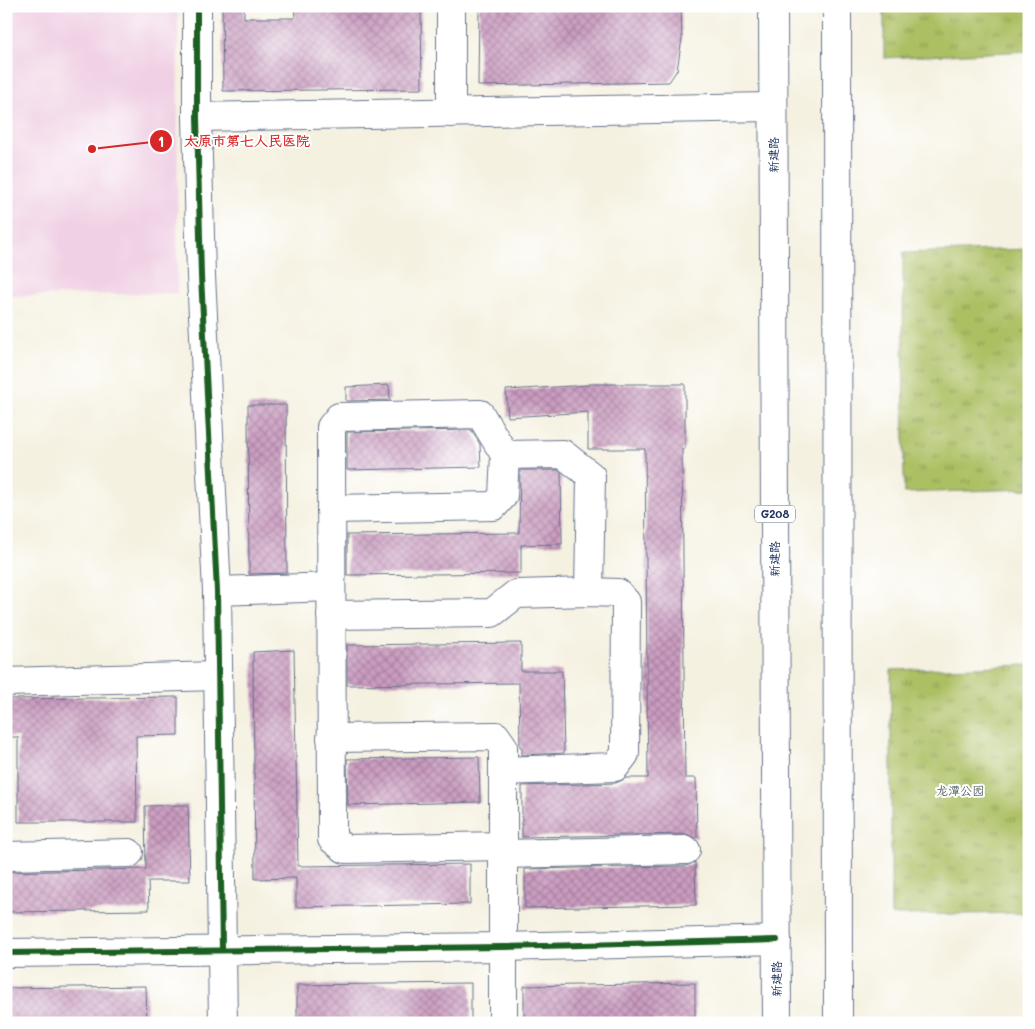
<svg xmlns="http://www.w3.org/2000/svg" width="1035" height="1029" font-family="Mali,'LXGW WenKai TC',sans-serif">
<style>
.built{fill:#f0d0e4}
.grass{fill:url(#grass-tufts);stroke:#647760}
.building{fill:url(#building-cross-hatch)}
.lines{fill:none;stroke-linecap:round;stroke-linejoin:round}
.minor-casing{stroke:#67738c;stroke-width:30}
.major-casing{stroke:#67738c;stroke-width:30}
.minor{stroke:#fff;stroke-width:28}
.major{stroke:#fff;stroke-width:28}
.cycleway-casing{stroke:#fff;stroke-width:9}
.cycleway{stroke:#1b5e20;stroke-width:6}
.labels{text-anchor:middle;stroke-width:4;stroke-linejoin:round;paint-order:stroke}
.shield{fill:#fff;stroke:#5f6d8e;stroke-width:1}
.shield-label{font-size:11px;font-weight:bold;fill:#1b2f5e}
.street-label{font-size:12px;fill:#1b2f5e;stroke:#fff}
.park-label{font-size:12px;fill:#4e615f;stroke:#fff}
.leader{fill:none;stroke:#d62828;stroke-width:2}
.callout-dot{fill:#d62828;stroke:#fff;stroke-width:2}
.mark-label{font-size:15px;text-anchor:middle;font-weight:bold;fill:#fff}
.callout-label{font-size:14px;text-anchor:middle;font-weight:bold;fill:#d62828;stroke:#fff;stroke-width:4;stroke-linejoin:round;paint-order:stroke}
</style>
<defs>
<pattern id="grass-tufts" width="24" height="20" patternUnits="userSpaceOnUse" patternTransform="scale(1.25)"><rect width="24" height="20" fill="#acbf62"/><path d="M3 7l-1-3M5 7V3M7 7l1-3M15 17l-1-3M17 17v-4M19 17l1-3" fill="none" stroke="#8b9c54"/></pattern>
<pattern id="building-cross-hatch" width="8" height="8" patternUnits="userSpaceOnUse" patternTransform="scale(1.25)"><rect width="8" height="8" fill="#cb9cc0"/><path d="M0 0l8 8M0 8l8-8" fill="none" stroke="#a4809f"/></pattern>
</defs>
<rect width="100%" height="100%" fill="#fff"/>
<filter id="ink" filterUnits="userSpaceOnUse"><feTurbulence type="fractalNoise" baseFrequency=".02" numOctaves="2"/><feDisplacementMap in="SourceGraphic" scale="10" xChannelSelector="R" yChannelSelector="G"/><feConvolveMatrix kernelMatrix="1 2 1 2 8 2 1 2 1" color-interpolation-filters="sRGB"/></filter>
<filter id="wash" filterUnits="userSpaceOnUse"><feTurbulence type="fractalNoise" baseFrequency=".0096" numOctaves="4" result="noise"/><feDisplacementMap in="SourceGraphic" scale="20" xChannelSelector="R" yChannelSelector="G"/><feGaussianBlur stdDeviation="1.12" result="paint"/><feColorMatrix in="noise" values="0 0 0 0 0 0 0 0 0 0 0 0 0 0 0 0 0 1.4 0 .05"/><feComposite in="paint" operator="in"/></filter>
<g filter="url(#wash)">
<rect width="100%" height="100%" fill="#f5f1e1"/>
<polygon class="built" points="6,6 178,6 177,293 6,296"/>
<g class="grass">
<polygon points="884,6 1029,6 1029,51 884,58"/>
<polygon points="1029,249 1029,489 904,493 903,253"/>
<polygon points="1029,665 1029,913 891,915 891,670"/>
</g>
<g id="blocks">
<g class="building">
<polygon points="222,6 244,6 244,18 295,18 294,6 421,6 422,89 223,91"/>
<polygon points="479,6 681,6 682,39 677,70 669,82 478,86"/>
<polygon points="589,384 685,384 685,449 682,449 685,778 696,778 697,837 695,838 686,834 522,837 522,786 616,783 626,778 648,778 645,449 588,449 588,412 508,417 506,390 589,385"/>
<polygon points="389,385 390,400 346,401 346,387"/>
<polygon points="248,405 286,405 287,573 249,574"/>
<polygon points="471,430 480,444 481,467 347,470 347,432"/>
<polygon points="520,470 558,470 561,472 562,544 521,545 521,573 347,575 347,535 519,533"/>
<polygon points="521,643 521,671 562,671 564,753 522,755 522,747 520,747 519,683 347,685 347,645"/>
<polygon points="294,650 298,866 470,864 470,904 296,907 296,878 255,879 253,652"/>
<polygon points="178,697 178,735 136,736 137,822 18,822 18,737 8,737 7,699"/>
<polygon points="479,757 480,802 348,805 347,759"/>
<polygon points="188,805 190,881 148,881 149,910 6,912 6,872 146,869 145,806"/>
<polygon points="695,862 696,905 525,908 525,869 686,866"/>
<polygon points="471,983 471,1023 297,1023 297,985"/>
<polygon points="695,983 695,1021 524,1023 524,986"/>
<polygon points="146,986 147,1023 6,1023 6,988"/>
</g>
</g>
</g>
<g filter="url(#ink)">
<use href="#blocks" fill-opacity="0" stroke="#67738c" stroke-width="1"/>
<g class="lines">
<defs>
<g id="minor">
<polyline points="197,6 197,117 201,276 217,591 223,1023"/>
<polyline points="451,113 451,6"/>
<polyline points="197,117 773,107"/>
<polyline points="331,509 494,506 503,496 505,455"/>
<polyline points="217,591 331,587"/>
<polyline points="331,615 492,613 516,594 589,592 618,593 626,602 625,754 615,767 503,771"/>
<polyline points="6,682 217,676"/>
<polyline points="331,738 496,736 503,746 503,1023"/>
<polyline points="503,846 345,849 332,839 331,427 339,417 480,414 505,455 563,454 591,476 589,592"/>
<polyline points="503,854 686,850"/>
<polyline points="6,856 129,853"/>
<polyline points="6,953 503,947 777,940"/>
</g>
<g id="major">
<polyline points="773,6 777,1023"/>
<polyline points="837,6 838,1023"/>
</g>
</defs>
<use href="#minor" class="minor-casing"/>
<use href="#major" class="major-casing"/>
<use href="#minor" class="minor"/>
<use href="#major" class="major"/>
<defs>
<g id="cycleway">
<polyline points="197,6 197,117 201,276 217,591 222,949"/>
<polyline points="6,953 503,947 777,940"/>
</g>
</defs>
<use href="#cycleway" class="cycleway-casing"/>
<use href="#cycleway" class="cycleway"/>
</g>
</g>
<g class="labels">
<rect class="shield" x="755" y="505.5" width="40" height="17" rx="4"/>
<g class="shield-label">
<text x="775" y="518">G208</text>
</g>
<g class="street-label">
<text transform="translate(774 155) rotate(-90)" y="4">新建路</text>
<text transform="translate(775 559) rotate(-90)" y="4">新建路</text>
<text transform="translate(777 979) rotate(-90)" y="4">新建路</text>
</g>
<g class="park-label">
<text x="960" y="795">龙潭公园</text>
</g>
</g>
<path class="leader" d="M92 149L161 141"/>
<g class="callout-dot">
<circle cx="92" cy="149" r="5"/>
<circle cx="161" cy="141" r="12"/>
</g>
<g class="mark-label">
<text x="161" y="147">1</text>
</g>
<g class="callout-label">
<text x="247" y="146">太原市第七人民医院</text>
</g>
<rect width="1035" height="1029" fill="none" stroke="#fff" stroke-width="25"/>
</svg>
